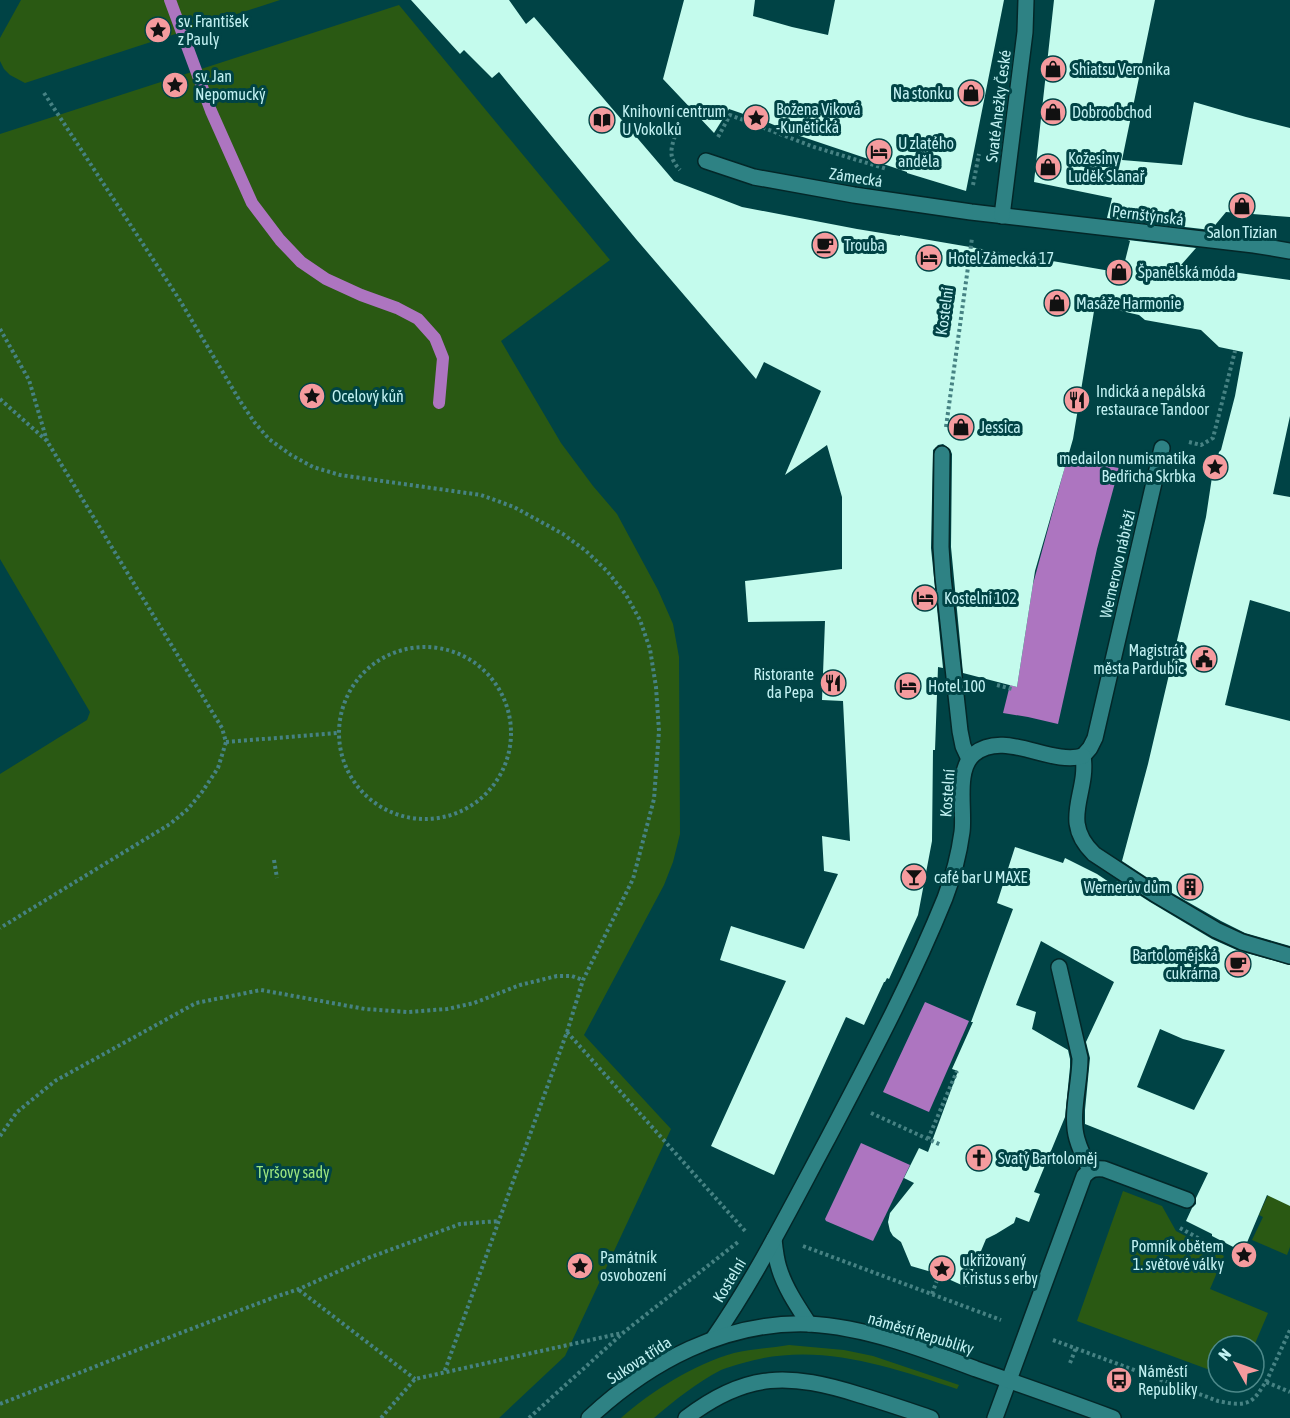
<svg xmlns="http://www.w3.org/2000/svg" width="1290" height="1418" font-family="'Asap Condensed',sans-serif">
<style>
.green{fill:#2a5913}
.water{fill:#ad75c0}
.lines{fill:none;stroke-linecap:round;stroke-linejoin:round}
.stream{stroke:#ad75c0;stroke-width:12}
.building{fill:#c4fbed;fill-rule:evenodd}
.service-casing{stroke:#032728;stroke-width:18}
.minor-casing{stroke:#032728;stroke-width:18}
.tertiary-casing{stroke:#032728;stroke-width:18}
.path{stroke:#468283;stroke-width:4;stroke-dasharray:3 3;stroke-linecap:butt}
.service{stroke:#2e8284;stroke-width:15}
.minor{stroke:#2e8284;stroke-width:15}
.tertiary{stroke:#2e8284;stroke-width:15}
.labels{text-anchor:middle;stroke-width:6;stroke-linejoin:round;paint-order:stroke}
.poi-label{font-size:16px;fill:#c1f1f2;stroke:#004345;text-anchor:start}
.street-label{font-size:16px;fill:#c1f1f2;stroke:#004345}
.park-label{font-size:16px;fill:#9ce57f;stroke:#004345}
</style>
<rect width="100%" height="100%" fill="#004345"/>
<g class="green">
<polygon points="21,0 280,0 25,83 10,75 4,69 0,61 0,38"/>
<polygon points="399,5 610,260 501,341 561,443 593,486 617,514 658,590 673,624 679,657 680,834 673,862 664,885 584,1035 671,1129 565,1356 499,1418 0,1418 0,774 87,720 90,712 0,559 0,134"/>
<polygon points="1123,1191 1162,1206 1176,1231 1224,1256 1210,1289 1268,1313 1254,1346 1218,1346 1218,1373 1077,1321"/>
<polygon points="1268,1195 1290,1205 1290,1247 1287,1255 1252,1240 1263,1217 1259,1215"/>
<path d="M789,1345L844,1350L873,1356L959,1385L957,1389C887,1366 817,1341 743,1363C736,1365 728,1367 721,1370C696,1383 675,1400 654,1418H621C651,1391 695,1364 734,1353C751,1349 771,1348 789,1345Z"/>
</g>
<g class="water">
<polygon points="1067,459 1119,468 1097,549 1058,724 1028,717 1003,713 1010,685 1017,687 1033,584"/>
<polygon points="925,1002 969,1021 929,1112 883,1092"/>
<polygon points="861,1143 910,1165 873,1241 826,1221 825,1219"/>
</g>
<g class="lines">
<polyline class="stream" points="170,0 211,111 252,203 280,240 301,262 326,279 361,295 397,308 418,319 435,338 443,358 439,403"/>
</g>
<g class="building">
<polygon points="411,0 509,0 526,24 534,17 674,181 742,207 857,229 900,236 900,235 1122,273 1130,241 1128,240 1196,248 1181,265 1290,280 1290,416 1273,494 1290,497 1290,612 1250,600 1225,705 1290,721 1290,946 1245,933 1221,921 1160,886 1122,861 1148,764 1206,517 1212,477 1219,452 1221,450 1235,396 1243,352 1219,347 1201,330 1145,320 1139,315 1095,305 1073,439 1035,571 1017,687 963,673 951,547 952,454 950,449 943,444 938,445 933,450 931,548 943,668 938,667 935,750 933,750 932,841 918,915 889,979 887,978 885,982 884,982 864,1025 846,1017 774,1175 711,1146 786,981 720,960 731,926 804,949 838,874 824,871 822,836 850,841 843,701 822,700 825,621 748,622 745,581 842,569 842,497 827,445 785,475 821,391 764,362 756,379 636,239 499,72 492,78 464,50 460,54"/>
<polygon points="684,0 755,0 753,16 792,27 828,35 835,0 1004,0 966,191 907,173 907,172 800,136 767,122 729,109 714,133 663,79"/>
<polygon points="1054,0 1155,0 1122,160 1182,165 1194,102 1246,117 1290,128 1290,217 1226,212 1211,230 1107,218 1112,198 1034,182"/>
<path d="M1015,847L1063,863L1065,858L1097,874L1115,886L1117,881L1150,902L1212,939L1239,951L1290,965V1206L1267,1195L1243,1252L1212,1236V1234L1186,1221L1192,1208L1196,1204V1198L1208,1173L1085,1124V1110L1090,1058L1086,1042L1114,982L1041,941L1016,1005L1036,1012L1032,1029L1068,1050L1070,1059V1067L1065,1117L1034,1192L1040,1194L1029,1222L1016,1217L1014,1223L996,1234L986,1239L966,1287L935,1273L911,1266L901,1242L893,1236L890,1231L888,1222L890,1213L914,1183L904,1178L919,1148L928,1152L958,1071L952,1069L973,1022H971L1013,909L997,903ZM1160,1029L1183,1039L1225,1050L1194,1110L1137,1087Z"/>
</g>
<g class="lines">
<defs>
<g id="service">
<path d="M1059,967L1080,1058C1080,1084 1070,1115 1077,1139C1080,1150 1085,1160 1090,1170"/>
<path d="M995,1418L1084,1176C1091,1169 1095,1168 1104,1169L1187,1200"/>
</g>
<g id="minor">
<polyline points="706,161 754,177 854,195 971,212 1254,245 1290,251"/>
<polyline points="1002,216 1025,32 1026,0"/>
<polyline points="942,454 941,547 943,577 960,731 963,746 969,759"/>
<path d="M1083,756C1089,794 1059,820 1094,854L1155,894L1216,930L1242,942L1290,956"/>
<polyline points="1083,756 1090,748 1095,738 1162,448"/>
<path d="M774,1239C775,1249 776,1259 779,1268C785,1288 798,1307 809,1324"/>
<path d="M713,1339C756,1277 790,1209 826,1142C868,1062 911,982 945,898C953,877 959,854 962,832C965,810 955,770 974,754C1004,729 1050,766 1083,756"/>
</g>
<g id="tertiary">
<path d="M589,1418C649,1362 725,1321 809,1324C865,1327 923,1349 976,1369C1022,1385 1068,1401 1113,1418"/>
<path d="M686,1418C747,1371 790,1373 860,1395C884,1402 907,1410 931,1418"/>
</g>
</defs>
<use href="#service" class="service-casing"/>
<use href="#minor" class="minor-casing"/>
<use href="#tertiary" class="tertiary-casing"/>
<g class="path">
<polyline points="44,93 179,299 240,401 255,423 269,439 291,455 313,467 340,475 481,495 514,507 563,534 586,551 607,571 626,595 640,620 650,649 656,687 659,731 654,799 633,879 583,980 567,1032 444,1373"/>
<path d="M675,136C670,151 669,158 680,170"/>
<polyline points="718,137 730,115 814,147 887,169"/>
<polyline points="973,185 979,154"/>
<polyline points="0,329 29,380 47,441"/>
<polyline points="0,399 47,441 222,728 226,742 218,768 202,792 188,809 170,824 0,928"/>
<polyline points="946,427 972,238"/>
<polyline points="1189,442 1201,445 1213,438 1235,351"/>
<polyline points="1102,473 1104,465"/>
<circle cx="425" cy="733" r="86"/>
<polyline points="997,685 1012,689"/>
<polyline points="226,742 338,733"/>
<polyline points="274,860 277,878"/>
<polyline points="567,1032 746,1232"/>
<polyline points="871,1113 941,1145"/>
<polyline points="0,1136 17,1112 55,1081 196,1003 261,990 365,1009 408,1012 447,1009 474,1003 520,985 557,976 572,976 583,980"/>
<polyline points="928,1139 957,1071"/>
<polyline points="1180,1228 1225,1253"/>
<polyline points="803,1246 1001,1320"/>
<polyline points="299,1290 415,1379"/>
<polyline points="932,1294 940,1272"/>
<path d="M1053,1340L1218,1401C1228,1403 1244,1407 1253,1399C1258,1395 1262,1387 1266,1382L1290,1392"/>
<polyline points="1070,1363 1076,1348"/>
<polyline points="1266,1382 1290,1330"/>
<polyline points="0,1404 183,1332 275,1297 299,1289 368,1258 460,1224 499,1221"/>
<polyline points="381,1418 415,1379 622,1333"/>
<polyline points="529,1418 624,1332 738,1242"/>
</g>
<use href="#service" class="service"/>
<use href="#minor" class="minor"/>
<use href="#tertiary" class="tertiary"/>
</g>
<defs>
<symbol id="sight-disc" viewBox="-11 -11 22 22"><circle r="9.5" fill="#f59b9e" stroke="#004345"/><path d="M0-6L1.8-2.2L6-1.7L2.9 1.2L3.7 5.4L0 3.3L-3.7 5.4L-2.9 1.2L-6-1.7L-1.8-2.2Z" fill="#111"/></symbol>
<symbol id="shop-disc" viewBox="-11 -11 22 22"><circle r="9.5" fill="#f59b9e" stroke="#004345"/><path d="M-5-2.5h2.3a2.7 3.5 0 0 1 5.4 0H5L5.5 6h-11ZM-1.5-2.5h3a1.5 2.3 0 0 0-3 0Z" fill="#111"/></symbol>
<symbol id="library-disc" viewBox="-11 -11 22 22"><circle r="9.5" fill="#f59b9e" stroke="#004345"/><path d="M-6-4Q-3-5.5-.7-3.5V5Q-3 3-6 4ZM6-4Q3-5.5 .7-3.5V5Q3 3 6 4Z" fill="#111"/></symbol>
<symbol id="hotel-disc" viewBox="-11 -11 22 22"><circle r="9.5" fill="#f59b9e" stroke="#004345"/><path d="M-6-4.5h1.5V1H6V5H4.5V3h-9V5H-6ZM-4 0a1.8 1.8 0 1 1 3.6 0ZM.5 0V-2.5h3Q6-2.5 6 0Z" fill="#111"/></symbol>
<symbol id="cafe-disc" viewBox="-11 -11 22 22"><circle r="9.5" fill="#f59b9e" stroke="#004345"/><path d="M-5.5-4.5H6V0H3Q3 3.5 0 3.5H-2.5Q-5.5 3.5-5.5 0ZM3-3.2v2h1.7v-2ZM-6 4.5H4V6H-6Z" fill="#111"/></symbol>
<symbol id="restaurant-disc" viewBox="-11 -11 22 22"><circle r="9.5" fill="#f59b9e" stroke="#004345"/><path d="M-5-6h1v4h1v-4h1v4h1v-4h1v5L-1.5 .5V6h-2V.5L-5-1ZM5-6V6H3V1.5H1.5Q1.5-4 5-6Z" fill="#111"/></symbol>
<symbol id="civic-disc" viewBox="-11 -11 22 22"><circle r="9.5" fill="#f59b9e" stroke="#004345"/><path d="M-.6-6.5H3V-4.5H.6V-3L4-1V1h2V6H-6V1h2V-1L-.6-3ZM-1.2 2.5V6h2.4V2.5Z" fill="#111"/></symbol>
<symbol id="bar-disc" viewBox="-11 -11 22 22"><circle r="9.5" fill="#f59b9e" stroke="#004345"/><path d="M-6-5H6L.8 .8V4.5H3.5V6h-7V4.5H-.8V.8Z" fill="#111"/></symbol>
<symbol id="building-disc" viewBox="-11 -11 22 22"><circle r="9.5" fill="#f59b9e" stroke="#004345"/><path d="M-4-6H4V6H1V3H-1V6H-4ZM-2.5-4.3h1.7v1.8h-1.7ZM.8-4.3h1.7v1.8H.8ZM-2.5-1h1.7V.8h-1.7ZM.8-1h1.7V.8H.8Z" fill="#111"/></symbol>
<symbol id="church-disc" viewBox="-11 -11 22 22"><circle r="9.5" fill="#f59b9e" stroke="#004345"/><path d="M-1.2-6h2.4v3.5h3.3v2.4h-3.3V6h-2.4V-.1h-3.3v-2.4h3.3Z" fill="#111"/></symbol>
<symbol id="bus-disc" viewBox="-11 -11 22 22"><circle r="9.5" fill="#f59b9e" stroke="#004345"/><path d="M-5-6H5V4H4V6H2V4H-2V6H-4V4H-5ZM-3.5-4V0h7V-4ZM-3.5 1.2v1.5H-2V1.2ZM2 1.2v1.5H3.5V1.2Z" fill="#111"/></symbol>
</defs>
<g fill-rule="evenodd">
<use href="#sight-disc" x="143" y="15" width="30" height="30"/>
<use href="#shop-disc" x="1038" y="54" width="30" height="30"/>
<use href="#sight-disc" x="160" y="70" width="30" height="30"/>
<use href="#shop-disc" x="956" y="78" width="30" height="30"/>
<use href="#shop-disc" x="1038" y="97" width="30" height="30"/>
<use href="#sight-disc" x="741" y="103" width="30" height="30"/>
<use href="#library-disc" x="587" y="105" width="30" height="30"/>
<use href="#hotel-disc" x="864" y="137" width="30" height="30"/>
<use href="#shop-disc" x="1033" y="152" width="30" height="30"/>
<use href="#shop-disc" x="1227" y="191" width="30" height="30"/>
<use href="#cafe-disc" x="810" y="230" width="30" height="30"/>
<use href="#hotel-disc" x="914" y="243" width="30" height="30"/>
<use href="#shop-disc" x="1104" y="257" width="30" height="30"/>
<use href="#shop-disc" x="1042" y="288" width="30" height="30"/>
<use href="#sight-disc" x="297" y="381" width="30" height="30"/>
<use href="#restaurant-disc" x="1062" y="385" width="30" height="30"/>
<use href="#shop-disc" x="946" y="412" width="30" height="30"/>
<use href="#sight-disc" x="1200" y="452" width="30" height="30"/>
<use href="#hotel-disc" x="910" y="583" width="30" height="30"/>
<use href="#civic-disc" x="1189" y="644" width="30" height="30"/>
<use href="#restaurant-disc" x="818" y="668" width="30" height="30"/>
<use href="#hotel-disc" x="893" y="671" width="30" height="30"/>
<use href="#bar-disc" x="899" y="862" width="30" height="30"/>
<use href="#building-disc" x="1175" y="872" width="30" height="30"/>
<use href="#cafe-disc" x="1223" y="949" width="30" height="30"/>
<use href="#church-disc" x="964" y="1143" width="30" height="30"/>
<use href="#sight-disc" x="1229" y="1240" width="30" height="30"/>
<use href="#sight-disc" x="565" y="1251" width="30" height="30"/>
<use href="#sight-disc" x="927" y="1254" width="30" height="30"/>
<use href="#bus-disc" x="1104" y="1365" width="30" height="30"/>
</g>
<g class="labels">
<g class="poi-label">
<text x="178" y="27">sv. František<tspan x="178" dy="18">z Pauly</tspan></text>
<text x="1072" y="75">Shiatsu Veronika</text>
<text x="195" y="82">sv. Jan<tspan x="195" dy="18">Nepomucký</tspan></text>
<text x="952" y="99" text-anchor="end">Na stonku</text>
<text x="776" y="115">Božena Viková<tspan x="776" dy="18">-Kunětická</tspan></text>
<text x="622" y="117">Knihovní centrum<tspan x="622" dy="18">U Vokolků</tspan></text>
<text x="1072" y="118">Dobroobchod</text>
<text x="898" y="149">U zlatého<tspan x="898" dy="18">anděla</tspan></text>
<text x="1068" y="164">Kožesiny<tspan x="1068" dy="18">Luděk Slanař</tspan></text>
<text x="1242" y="238" text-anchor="middle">Salon Tizian</text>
<text x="844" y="251">Trouba</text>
<text x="948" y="264">Hotel Zámecká 17</text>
<text x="1138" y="278">Španělská móda</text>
<text x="1076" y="309">Masáže Harmonie</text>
<text x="1096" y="397">Indická a nepálská<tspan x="1096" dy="18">restaurace Tandoor</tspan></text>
<text x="332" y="402">Ocelový kůň</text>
<text x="980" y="433">Jessica</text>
<text x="1196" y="464" text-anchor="end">medailon numismatika<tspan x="1196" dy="18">Bedřicha Skrbka</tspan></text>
<text x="944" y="604">Kostelní 102</text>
<text x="1184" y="656" text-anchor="end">Magistrát<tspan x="1184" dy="18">města Pardubic</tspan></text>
<text x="814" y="680" text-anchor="end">Ristorante<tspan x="814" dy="18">da Pepa</tspan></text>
<text x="928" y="692">Hotel 100</text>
<text x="934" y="883">café bar U MAXE</text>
<text x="1170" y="893" text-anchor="end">Wernerův dům</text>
<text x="1218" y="961" text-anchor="end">Bartolomějská<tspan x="1218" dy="18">cukrárna</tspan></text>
<text x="998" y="1164">Svatý Bartoloměj</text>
<text x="1224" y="1252" text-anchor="end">Pomník obětem<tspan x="1224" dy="18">1. světové války</tspan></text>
<text x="600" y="1263">Památník<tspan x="600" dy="18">osvobození</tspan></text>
<text x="962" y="1266">ukřižovaný<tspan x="962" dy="18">Kristus s erby</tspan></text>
<text x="1138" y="1377">Náměstí<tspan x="1138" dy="18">Republiky</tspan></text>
</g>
<g class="street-label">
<text transform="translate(998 106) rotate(-83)" y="6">Svaté Anežky České</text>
<text transform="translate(856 177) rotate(9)" y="6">Zámecká</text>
<text transform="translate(1148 215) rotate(7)" y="6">Pernštýnská</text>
<text transform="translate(944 311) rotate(-82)" y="6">Kostelní</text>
<text transform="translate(1117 564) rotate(-77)" y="6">Wernerovo nábřeží</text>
<text transform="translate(947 793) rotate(-86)" y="6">Kostelní</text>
<text transform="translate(729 1280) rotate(-59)" y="6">Kostelní</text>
<text transform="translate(921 1333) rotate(17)" y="6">náměstí Republiky</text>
<text transform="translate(639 1360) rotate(-33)" y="6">Sukova třída</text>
</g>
<g class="park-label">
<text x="293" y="1178">Tyršovy sady</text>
</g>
</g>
<g transform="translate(1236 1364) rotate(310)"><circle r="28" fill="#004345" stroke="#4d898a" stroke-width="1.5"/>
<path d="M0-4.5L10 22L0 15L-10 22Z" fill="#f59b9e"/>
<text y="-9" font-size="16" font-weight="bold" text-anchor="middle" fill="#c1f1f2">N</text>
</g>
</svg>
